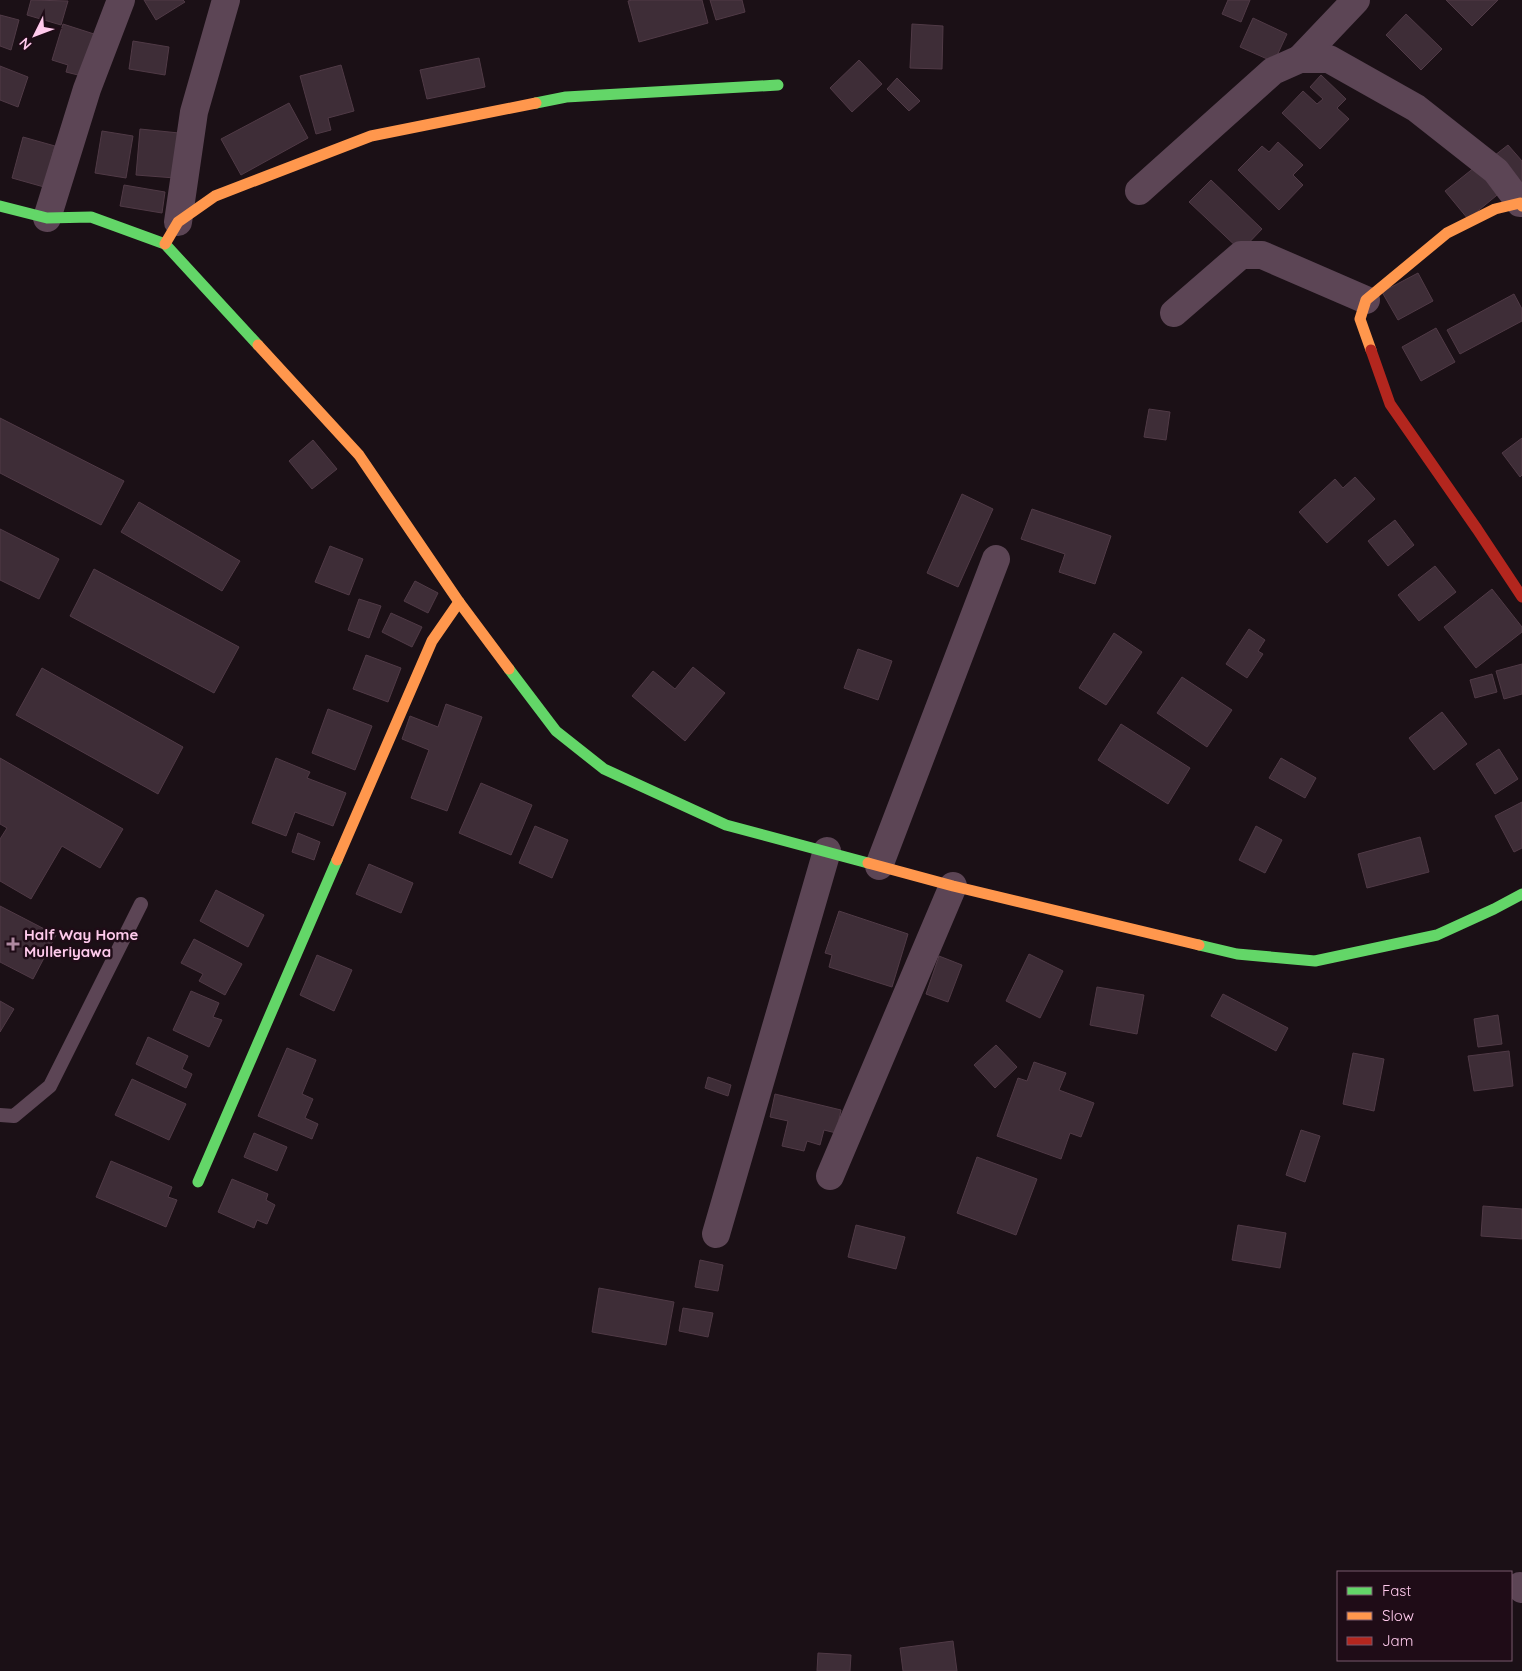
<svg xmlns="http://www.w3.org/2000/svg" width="1522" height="1671" font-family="Quicksand,sans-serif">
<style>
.building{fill:#3e2d37;stroke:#503a46}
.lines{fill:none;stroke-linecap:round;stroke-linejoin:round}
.lane{stroke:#5c4555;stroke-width:14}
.street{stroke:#5c4555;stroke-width:28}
.fast{stroke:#63d668;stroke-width:11}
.slow{stroke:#ff974d;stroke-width:11}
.jam{stroke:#b3261e;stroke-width:11}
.poi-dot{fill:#af89a1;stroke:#1f0c17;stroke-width:2}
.labels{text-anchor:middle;stroke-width:5;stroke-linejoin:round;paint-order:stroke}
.poi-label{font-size:15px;font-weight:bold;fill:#ffcaec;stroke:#1f0c17;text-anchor:start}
</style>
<rect width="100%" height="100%" fill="#1b1016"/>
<g class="building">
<polygon points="31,0 68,1 61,25 27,15"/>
<polygon points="144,0 183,0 185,2 156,20"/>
<polygon points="632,0 702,0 708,23 639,42 628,1"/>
<polygon points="710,0 742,0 745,12 716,20"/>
<polygon points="1228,0 1250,0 1241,22 1222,14"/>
<polygon points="1446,0 1498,0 1472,26"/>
<polygon points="1406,14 1442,49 1421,70 1386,35"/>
<polygon points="0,15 19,20 11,50 0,46"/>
<polygon points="1253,18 1287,34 1274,62 1240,47"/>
<polygon points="63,24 94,34 82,76 66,72 68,65 52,60"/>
<polygon points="912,24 943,26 942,69 910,68"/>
<polygon points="133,41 169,47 165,75 129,69"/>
<polygon points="479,58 485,87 427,99 420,70"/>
<polygon points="859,60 882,84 852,112 830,88"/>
<polygon points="341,65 354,111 328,118 331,130 316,134 300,76"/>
<polygon points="0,66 28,77 18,107 0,100"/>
<polygon points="1321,75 1346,99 1337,108 1349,119 1320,149 1282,113 1303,91 1317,104 1323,99 1310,87"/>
<polygon points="897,78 920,101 909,111 887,89"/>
<polygon points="289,103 308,138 241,175 221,139"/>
<polygon points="140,129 179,133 175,178 136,175"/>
<polygon points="102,131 133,136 126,178 95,173"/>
<polygon points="23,137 55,146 44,187 12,178"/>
<polygon points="1278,142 1303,165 1293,175 1303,185 1279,210 1238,170 1262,146 1269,152"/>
<polygon points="1508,145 1522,161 1522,184 1490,159"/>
<polygon points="1480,163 1502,191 1468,219 1445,191"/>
<polygon points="1211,180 1262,229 1241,251 1189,202"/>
<polygon points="124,185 165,192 162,213 120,206"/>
<polygon points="1418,273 1433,301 1398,320 1382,292"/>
<polygon points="1514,294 1522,309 1522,321 1460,354 1447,330"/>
<polygon points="1436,328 1455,362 1421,381 1402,347"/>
<polygon points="1149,409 1170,412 1166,440 1144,437"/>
<polygon points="0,418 124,481 101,525 0,473"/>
<polygon points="1522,438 1522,475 1520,477 1502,453"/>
<polygon points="313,440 337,469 312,489 289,461"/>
<polygon points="1355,477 1375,499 1327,543 1299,512 1335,479 1343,488"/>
<polygon points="962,494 993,509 958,587 927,573"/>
<polygon points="139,502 240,561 222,591 121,532"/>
<polygon points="1032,509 1111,536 1095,584 1059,572 1065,554 1021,539"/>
<polygon points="1395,520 1414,545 1388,566 1368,541"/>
<polygon points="0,529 59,559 39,599 0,580"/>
<polygon points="330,546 363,559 349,595 315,582"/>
<polygon points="1435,566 1456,592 1419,621 1398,595"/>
<polygon points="94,569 239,647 214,693 70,616"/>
<polygon points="415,581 438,593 428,613 404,601"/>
<polygon points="1492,589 1522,627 1522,632 1476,668 1444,627"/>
<polygon points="359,599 381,606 369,638 348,630"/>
<polygon points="391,613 422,627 412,647 382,632"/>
<polygon points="1249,629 1265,640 1258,651 1263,654 1247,678 1226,664"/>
<polygon points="1114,633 1142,652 1106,705 1079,688"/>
<polygon points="858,649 892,661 878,700 844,688"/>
<polygon points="366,655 401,668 388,702 353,689"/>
<polygon points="1522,664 1522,694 1504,699 1496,671"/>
<polygon points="693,667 725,693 685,741 632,696 653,671 675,689"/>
<polygon points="42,668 183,747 158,794 16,715"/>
<polygon points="1492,674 1497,692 1475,698 1470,680"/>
<polygon points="1182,677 1232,710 1207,747 1157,713"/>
<polygon points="446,704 482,717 447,811 411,798 429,750 402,739 410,716 438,727"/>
<polygon points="328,709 372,726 355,770 312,753"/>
<polygon points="1442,712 1467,744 1434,770 1409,738"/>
<polygon points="1121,724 1190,768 1168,804 1098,760"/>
<polygon points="1499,749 1518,779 1495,794 1476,764"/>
<polygon points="0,758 123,829 100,868 62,846 31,899 0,881 0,839 7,828 0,824"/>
<polygon points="276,758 310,772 307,778 346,793 333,826 295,812 286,836 252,823"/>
<polygon points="1281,758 1316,778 1305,798 1269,778"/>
<polygon points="481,783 532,805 511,855 459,833"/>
<polygon points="1522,802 1522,848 1514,852 1495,816"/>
<polygon points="535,826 568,840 552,878 519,863"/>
<polygon points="1256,826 1282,840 1265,873 1239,860"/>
<polygon points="298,833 320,842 314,860 292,852"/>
<polygon points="1420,837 1429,872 1367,888 1358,854"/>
<polygon points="369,864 413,883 401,913 356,894"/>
<polygon points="216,890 264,915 248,947 200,921"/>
<polygon points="0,906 56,935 33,979 0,962"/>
<polygon points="839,911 908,934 892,987 829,967 832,955 825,953"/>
<polygon points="194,939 242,964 225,995 199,981 203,974 181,963"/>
<polygon points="1029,954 1063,971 1040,1018 1006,1001"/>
<polygon points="317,955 352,970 334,1011 300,995"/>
<polygon points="939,956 962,965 948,1002 926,994"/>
<polygon points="1097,987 1144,995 1137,1034 1090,1025"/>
<polygon points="191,991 219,1003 213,1017 222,1020 209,1047 173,1030"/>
<polygon points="1223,994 1288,1028 1276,1051 1211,1016"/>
<polygon points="0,1001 14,1009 0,1032"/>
<polygon points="1498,1015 1502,1044 1478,1047 1474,1019"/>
<polygon points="148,1037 188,1056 182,1069 192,1074 186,1088 136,1064"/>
<polygon points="996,1045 1017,1067 995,1088 974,1065"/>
<polygon points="287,1048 316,1060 302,1094 313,1099 305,1118 318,1124 312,1139 258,1116"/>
<polygon points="1509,1051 1513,1086 1474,1091 1468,1056"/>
<polygon points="1353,1053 1384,1059 1374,1111 1343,1104"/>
<polygon points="1034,1062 1066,1073 1059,1090 1094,1103 1081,1137 1070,1133 1061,1159 997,1136 1018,1078 1027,1081"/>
<polygon points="708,1077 731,1085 728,1096 705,1088"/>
<polygon points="132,1079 186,1104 169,1140 115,1115"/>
<polygon points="775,1094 841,1110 836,1133 824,1130 820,1145 807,1141 804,1151 782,1146 788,1121 770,1117"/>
<polygon points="1301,1130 1320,1136 1305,1182 1286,1175"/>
<polygon points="254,1133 287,1147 277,1171 244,1157"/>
<polygon points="977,1157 1037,1179 1016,1235 957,1213"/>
<polygon points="111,1161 172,1187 168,1197 177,1200 166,1227 96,1197"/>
<polygon points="232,1179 268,1194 266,1200 275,1205 267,1224 257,1220 254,1228 218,1212"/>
<polygon points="1483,1206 1522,1209 1522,1239 1481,1236"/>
<polygon points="856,1225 905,1237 896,1269 848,1257"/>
<polygon points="1238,1225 1286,1233 1280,1268 1232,1260"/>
<polygon points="700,1260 723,1265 718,1291 695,1287"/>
<polygon points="599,1288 674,1302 666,1345 592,1332"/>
<polygon points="683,1308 713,1313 708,1337 679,1331"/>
<polygon points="953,1641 957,1671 903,1671 900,1648"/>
<polygon points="818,1653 851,1655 850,1671 817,1671"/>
</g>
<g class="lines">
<polyline class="lane" points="0,1115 14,1116 50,1086 141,904"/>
<g class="street">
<polyline points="1300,59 1356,0"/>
<polyline points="1139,191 1273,71 1300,59 1329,59 1416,108 1496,171 1520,203"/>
<polyline points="47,218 87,89 121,0"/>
<polyline points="178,222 194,112 226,0"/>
<polyline points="1174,313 1241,255 1262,255 1366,300"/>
<polyline points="879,866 996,559"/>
<polyline points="830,1176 953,886"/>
<polyline points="716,1234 827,851"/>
<polyline points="1520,1586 1522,1589"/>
</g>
<g class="fast">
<polyline points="536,103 566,97 778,85"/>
<polyline points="0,206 47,218 91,217 165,244 258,345"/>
<polyline points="509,669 556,731 604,769 726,825 868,863"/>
<polyline points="1199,945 1237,954 1315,961 1437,935 1494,909 1522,894"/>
<polyline points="198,1182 337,860"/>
</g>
<g class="slow">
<polyline points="165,244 178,222 215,196 371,136 536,103"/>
<polyline points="258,345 359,455 459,602 509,669"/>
<polyline points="1371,350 1360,319 1366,300 1447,233 1495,209 1520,203 1522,206"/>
<polyline points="337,860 432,641 459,602"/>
<polyline points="868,863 953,886 1199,945"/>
</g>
<polyline class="jam" points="1371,350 1390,404 1477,529 1522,597"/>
</g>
<path class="poi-dot" d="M10.5 936.5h5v5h5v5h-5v5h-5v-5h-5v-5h5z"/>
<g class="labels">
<g class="poi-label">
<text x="24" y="940">Half Way Home<tspan x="24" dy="17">Mulleriyawa</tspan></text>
</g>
</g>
<rect x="1337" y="1571" width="175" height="90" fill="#1f0c17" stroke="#79586c"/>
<rect x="1347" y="1587" width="25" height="8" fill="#63d668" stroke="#79586c"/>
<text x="1382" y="1596" font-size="15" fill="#ffcaec">Fast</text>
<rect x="1347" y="1612" width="25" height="8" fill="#ff974d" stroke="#79586c"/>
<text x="1382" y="1621" font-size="15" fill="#ffcaec">Slow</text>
<rect x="1347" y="1637" width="25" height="8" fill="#b3261e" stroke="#79586c"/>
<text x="1382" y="1646" font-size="15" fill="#ffcaec">Jam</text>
<g transform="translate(35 35) rotate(228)" stroke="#1f0c17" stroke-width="4" paint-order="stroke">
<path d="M0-4L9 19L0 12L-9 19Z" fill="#ffcaec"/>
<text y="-8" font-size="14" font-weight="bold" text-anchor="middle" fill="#ffcaec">N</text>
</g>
</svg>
